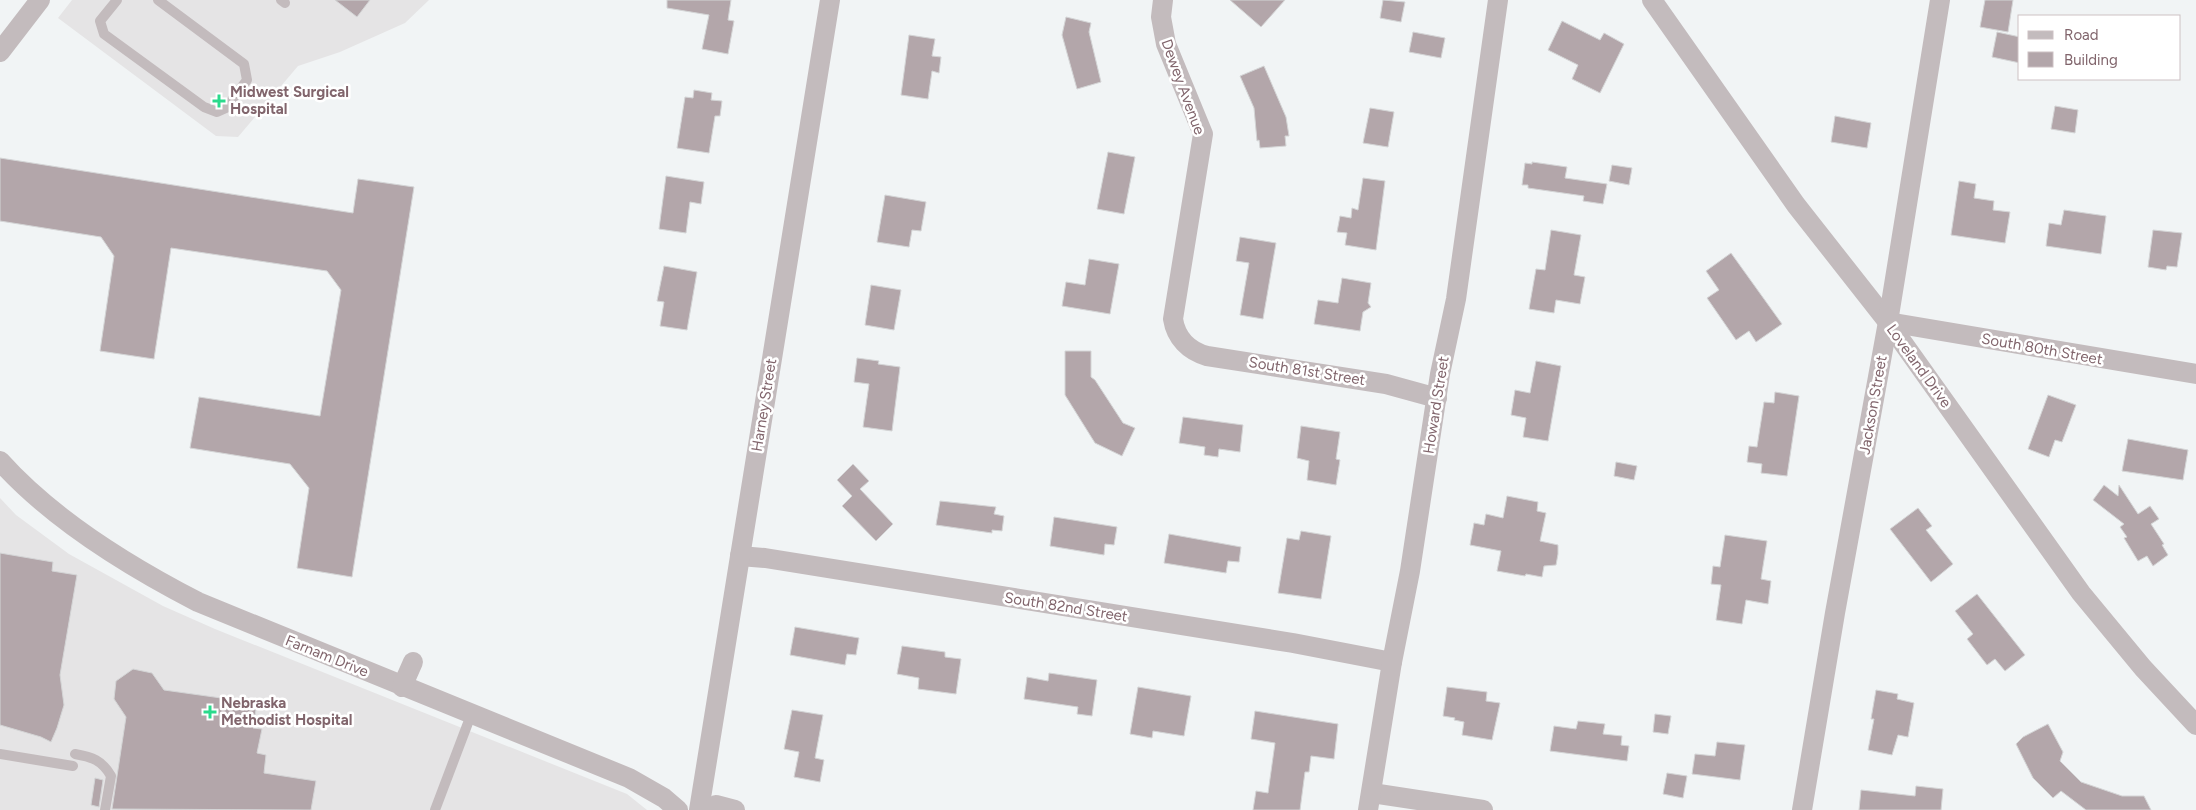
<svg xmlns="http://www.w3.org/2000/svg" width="2196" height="810" font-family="Figtree,sans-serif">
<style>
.built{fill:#e5e4e5}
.building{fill:#b3a6aa;stroke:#d4d5d6}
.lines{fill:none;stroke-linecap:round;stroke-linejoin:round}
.service{stroke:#c3bbbd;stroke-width:10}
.minor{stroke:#c3bbbd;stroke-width:20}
.poi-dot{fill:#2bda8c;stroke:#fff;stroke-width:2}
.labels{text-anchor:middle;stroke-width:5;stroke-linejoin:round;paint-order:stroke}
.street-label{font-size:15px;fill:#81656c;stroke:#fff}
.poi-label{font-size:15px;font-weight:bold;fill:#81656c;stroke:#fff;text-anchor:start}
</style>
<rect width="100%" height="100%" fill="#f1f4f5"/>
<g class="built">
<polygon points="72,0 429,0 405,23 340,52 298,66 238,137 216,136 58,18"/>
<polygon points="0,498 16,515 69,554 163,606 215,629 627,794 647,810 0,810"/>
</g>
<g class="building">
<polygon points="335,0 370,0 357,17"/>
<polygon points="667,0 731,0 728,20 734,21 728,54 702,49 709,15 667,8"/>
<polygon points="1230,0 1285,0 1261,27"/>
<polygon points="1383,0 1405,2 1401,22 1380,18"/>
<polygon points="1985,0 2013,0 2008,32 1980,27"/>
<polygon points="1066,17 1091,23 1089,32 1101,82 1077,89 1062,35"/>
<polygon points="1562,21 1600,40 1604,33 1624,44 1600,93 1572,79 1578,65 1548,50"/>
<polygon points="1413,32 1445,38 1441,58 1409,52"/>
<polygon points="1997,32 2020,37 2020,63 1992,57"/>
<polygon points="909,35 935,39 932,56 941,57 939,73 932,71 928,99 901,95"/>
<polygon points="1264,66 1286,117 1289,136 1285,136 1286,146 1260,148 1259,140 1257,141 1254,108 1240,76"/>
<polygon points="694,90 712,93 711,100 722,101 720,116 715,116 709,153 677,148 685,97 693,98"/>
<polygon points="2055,106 2078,110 2075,133 2051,129"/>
<polygon points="1370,108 1394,112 1388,147 1363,143"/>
<polygon points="1835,116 1871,123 1867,148 1831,142"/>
<polygon points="1108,152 1135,157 1124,214 1097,209"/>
<polygon points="0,158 353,213 358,179 414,187 352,577 297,568 309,488 290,464 190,448 199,397 320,416 341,290 327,271 171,248 154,359 100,351 114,256 101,237 0,221"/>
<polygon points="1532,162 1567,167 1565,178 1607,184 1603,204 1583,201 1584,196 1528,188 1528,185 1522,185 1525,163 1532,164"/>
<polygon points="1612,165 1632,168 1629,185 1609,181"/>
<polygon points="666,176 704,182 701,204 690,202 686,233 659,229"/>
<polygon points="1363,178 1385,181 1376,250 1345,245 1347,233 1337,232 1340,216 1351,218 1352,208 1358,210"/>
<polygon points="1959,181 1976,184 1974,198 1994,201 1993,210 2010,212 2005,243 1951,235"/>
<polygon points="885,195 926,202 921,231 912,230 909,247 877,242"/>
<polygon points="2064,210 2106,216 2101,254 2046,246 2049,223 2061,225"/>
<polygon points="1551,230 1581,235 1574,275 1585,277 1580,304 1556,300 1554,313 1529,309 1536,269 1545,270"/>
<polygon points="2153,230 2182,233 2177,267 2167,266 2166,270 2148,267"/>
<polygon points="1240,237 1276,243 1263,319 1240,315 1249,263 1236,261"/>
<polygon points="1731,253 1782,324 1756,342 1749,331 1736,340 1707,298 1719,290 1706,271"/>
<polygon points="1089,259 1119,264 1110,314 1062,306 1066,282 1085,285"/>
<polygon points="664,266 697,272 687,330 660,326 664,302 657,301"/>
<polygon points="1342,278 1371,283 1368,303 1371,307 1363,312 1360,331 1314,324 1318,300 1338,303"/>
<polygon points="871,285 901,290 894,330 865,325"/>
<polygon points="1065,351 1091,351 1091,377 1095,380 1123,423 1135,428 1122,456 1095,443 1065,395"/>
<polygon points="857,358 879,361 878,364 900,367 892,431 863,427 869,384 854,382"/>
<polygon points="1536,361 1561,366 1548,441 1523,437 1526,418 1511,415 1515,390 1530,393"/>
<polygon points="1775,392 1799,396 1787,476 1761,473 1762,464 1747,462 1749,446 1757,447 1764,402 1774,403"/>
<polygon points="2048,395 2076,405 2062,442 2055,440 2049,457 2028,449"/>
<polygon points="1183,417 1243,425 1240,452 1219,449 1218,457 1204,455 1205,447 1179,443"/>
<polygon points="1301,426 1340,432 1336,459 1340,460 1336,485 1307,480 1309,461 1297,458"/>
<polygon points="2128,439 2188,450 2183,480 2122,471"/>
<polygon points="1616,462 1637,466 1634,480 1614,476"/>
<polygon points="853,464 869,481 860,489 893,524 876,541 842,506 852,496 837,480"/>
<polygon points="2104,485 2118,496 2119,485 2138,514 2150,506 2159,519 2151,524 2164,544 2162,545 2168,555 2153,566 2147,556 2138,561 2124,538 2127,537 2120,527 2124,524 2093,500"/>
<polygon points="1507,496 1538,502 1537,511 1546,513 1540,541 1558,545 1558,554 1556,565 1544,566 1542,577 1526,574 1525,576 1497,571 1501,551 1470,545 1474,523 1484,525 1486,514 1503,518"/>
<polygon points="940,501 996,507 994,514 1004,516 1002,531 992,530 992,533 936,525"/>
<polygon points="1918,508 1932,526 1926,530 1953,564 1931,582 1890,529"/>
<polygon points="1054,517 1117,527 1114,545 1105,544 1104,555 1050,546"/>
<polygon points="1301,531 1331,536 1321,599 1278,593 1287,538 1299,540"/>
<polygon points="1169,534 1241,547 1239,562 1228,561 1226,573 1164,563"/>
<polygon points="1725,535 1767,541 1761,579 1771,581 1768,604 1746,600 1742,624 1716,620 1721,585 1711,584 1713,566 1720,567"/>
<polygon points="0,553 53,562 52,571 77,575 60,675 64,705 57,728 51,742 41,737 0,725"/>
<polygon points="1977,594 2025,655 2005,671 1995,659 1987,665 1967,639 1973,634 1955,611"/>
<polygon points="795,627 859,638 856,655 847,654 845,665 790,655"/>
<polygon points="902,646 945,652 945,657 961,659 956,694 918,689 919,678 897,674"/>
<polygon points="133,669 152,673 164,690 257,703 253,728 262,729 257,753 266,755 264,773 316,781 311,810 112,809 126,717 114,699 116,681"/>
<polygon points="1049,673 1097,680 1092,716 1077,714 1078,707 1024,699 1027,677 1048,681"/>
<polygon points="1138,687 1191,696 1184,736 1153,731 1152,738 1130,734"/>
<polygon points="1447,687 1487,692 1486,701 1500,703 1492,740 1462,735 1464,722 1454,720 1455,718 1443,716"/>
<polygon points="1876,690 1898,694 1897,699 1914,703 1908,737 1898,735 1892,755 1868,750 1874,719 1871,719"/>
<polygon points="792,710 823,715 815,758 824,760 820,782 794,777 799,752 784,749"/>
<polygon points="1255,711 1338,724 1334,759 1311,756 1309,772 1305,772 1300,810 1253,810 1256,791 1268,793 1275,743 1251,739"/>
<polygon points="1655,714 1671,716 1668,734 1653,732"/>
<polygon points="1578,721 1605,724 1603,734 1622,736 1621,745 1629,746 1627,761 1550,751 1554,726 1576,729"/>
<polygon points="2048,724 2063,752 2060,761 2081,782 2122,796 2144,796 2151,810 2086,810 2061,791 2053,798 2033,778 2016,744 2023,737"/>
<polygon points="1717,742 1745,745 1740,780 1692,774 1695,754 1715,756"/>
<polygon points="1667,773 1687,776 1683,798 1663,794"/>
<polygon points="95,778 103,780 99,807 91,805"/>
<polygon points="1916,786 1943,789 1941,810 1859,810 1861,790 1915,796"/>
</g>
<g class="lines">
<g class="service">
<polyline points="117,0 100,21 104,34 204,107 217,112 226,108 247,80 244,64 158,0"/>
<polyline points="281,0 285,3"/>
<polyline points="0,754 73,766"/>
<path d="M75,754C92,757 102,760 111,776L105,810"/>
<polyline points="435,810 471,715"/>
</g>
<g class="minor">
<path d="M1163,0L1161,17L1166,44L1203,134L1173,319C1176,338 1189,351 1207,356L1386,384L1437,398"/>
<polyline points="1652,0 1796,205 1888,322 2081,593 2143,668 2196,725"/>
<polyline points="0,52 40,0"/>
<polyline points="1888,322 2196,374"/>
<path d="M0,461C51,518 130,567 198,602L629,778L664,798L678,810"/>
<polyline points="740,556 765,558 1293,643 1392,662"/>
<polyline points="402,687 413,662"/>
<polyline points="1372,793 1483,810"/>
<polyline points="699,810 830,0"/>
<polyline points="711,810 716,805 735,810"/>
<polyline points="1368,810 1392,662 1410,571 1440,374 1456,299 1498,0"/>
<polyline points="1802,810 1835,613 1888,322 1940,0"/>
</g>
</g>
<g class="poi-dot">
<path d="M216.5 93.5h5v5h5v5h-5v5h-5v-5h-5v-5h5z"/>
<path d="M207.5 704.5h5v5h5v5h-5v5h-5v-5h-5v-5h5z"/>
</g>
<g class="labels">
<g class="street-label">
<text transform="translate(1183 87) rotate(70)" y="5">Dewey Avenue</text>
<text transform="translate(2042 349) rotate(10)" y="5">South 80th Street</text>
<text transform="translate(1919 366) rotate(54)" y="5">Loveland Drive</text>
<text transform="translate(1307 371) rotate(9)" y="5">South 81st Street</text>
<text transform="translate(764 405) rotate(-81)" y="5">Harney Street</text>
<text transform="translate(1436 405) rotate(-81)" y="5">Howard Street</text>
<text transform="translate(1873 405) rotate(-80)" y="5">Jackson Street</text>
<text transform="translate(1066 607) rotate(9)" y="5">South 82nd Street</text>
<text transform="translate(327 656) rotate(22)" y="5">Farnam Drive</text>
</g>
<g class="poi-label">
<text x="230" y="97">Midwest Surgical<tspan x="230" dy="17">Hospital</tspan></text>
<text x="221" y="708">Nebraska<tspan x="221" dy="17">Methodist Hospital</tspan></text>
</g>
</g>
<rect x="2018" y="15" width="162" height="65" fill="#ffffff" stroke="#cdc1c4"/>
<rect x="2028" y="31" width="25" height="8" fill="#c3bbbd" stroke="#cdc1c4"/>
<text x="2064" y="40" font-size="15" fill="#81656c">Road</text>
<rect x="2028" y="52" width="25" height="15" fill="#b3a6aa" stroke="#cdc1c4"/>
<text x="2064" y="65" font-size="15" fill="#81656c">Building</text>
</svg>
